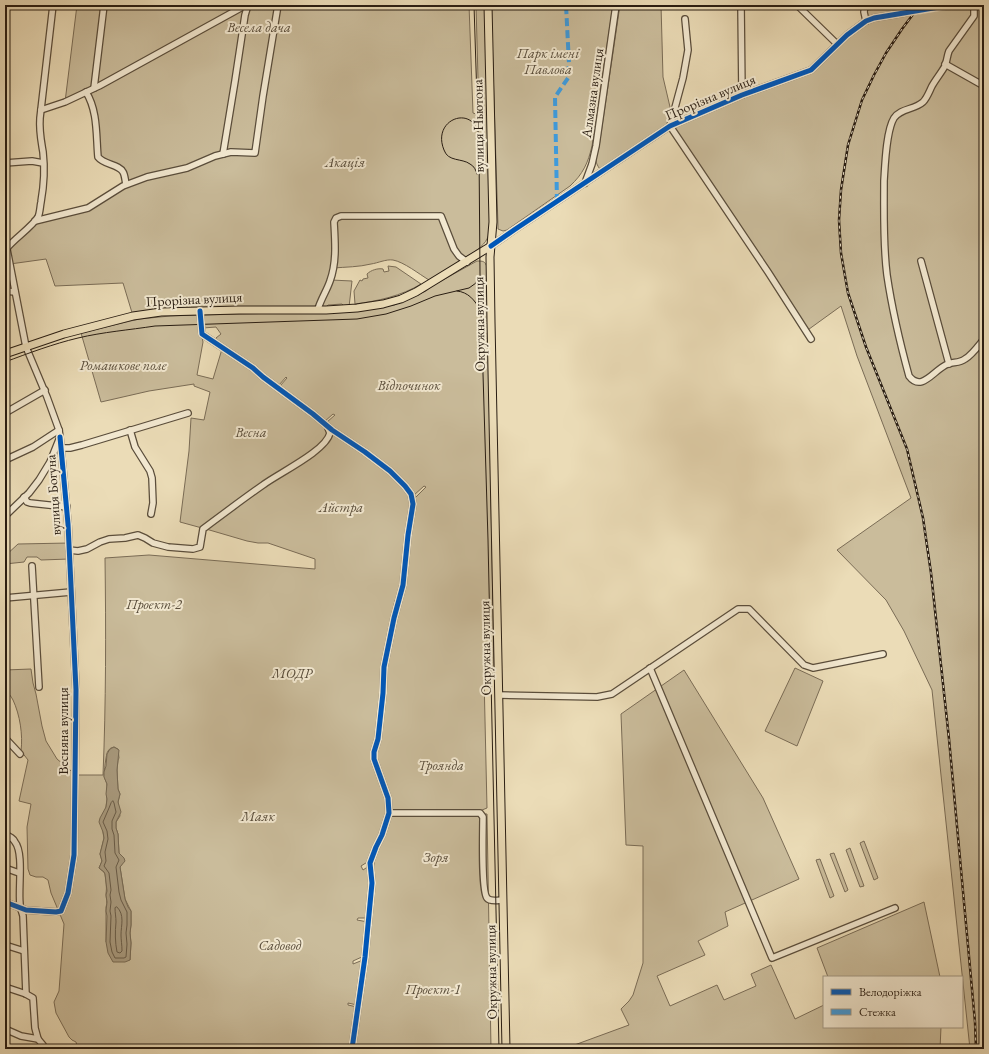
<svg xmlns="http://www.w3.org/2000/svg" width="989" height="1054" font-family="'EB Garamond',serif">
<style>
.green{fill:#cabc9b;stroke:#7a6c56;fill-rule:evenodd}
.water{fill:#a99b7f;stroke:#766953}
.lines{fill:none;stroke-linecap:round;stroke-linejoin:round}
.shore{stroke:#695c48;stroke-width:1}
.minor-casing{stroke:#5a4d3b;stroke-width:8}
.major-casing{stroke:#291d12;stroke-width:9}
.minor{stroke:#f2e8d0;stroke-width:5.5}
.major{stroke:#ebdcb7;stroke-width:7}
.tram{stroke:#291d12;stroke-width:1}
.rail-casing{stroke:#291d12;stroke-width:2.5}
.rail{stroke:#f2e8d0;stroke-width:1;stroke-dasharray:3;stroke-linecap:butt}
.minor-bridge-casing{stroke:#5a4d3b;stroke-width:8;stroke-linecap:butt}
.minor-bridge{stroke:#f2e8d0;stroke-width:5.5}
.quiet{stroke:#3d9bde;stroke-width:4;stroke-dasharray:8 4;stroke-linecap:butt}
.cycleway-casing{stroke:#f2e8d0;stroke-width:8}
.cycleway{stroke:#0057b8;stroke-width:5}
.labels{text-anchor:middle;stroke-width:4;stroke-linejoin:round;paint-order:stroke}
.park-label{font-size:14px;font-style:italic;fill:#594d3b;stroke:#f2e8d0}
.street-label{font-size:14px;fill:#291d12;stroke:#f2e8d0}
</style>
<rect width="100%" height="100%" fill="#ebdcb7"/>
<filter id="stains"><feTurbulence type="fractalNoise" baseFrequency=".005" numOctaves="4"/><feColorMatrix values="0 0 0 0 .2 0 0 0 0 .09 0 0 0 0 .02 0 0 0 .5 -.17"/></filter>
<radialGradient id="worn" r=".72"><stop offset=".6" stop-color="#630" stop-opacity="0"/><stop offset="1" stop-color="#630" stop-opacity=".3"/></radialGradient>
<g class="green">
<path d="M77,5H469L473,113L479,115L476,5H486L491,217C490,224 491,232 487,239C481,252 443,271 429,280C419,274 404,262 393,260C386,259 378,263 371,264C359,267 346,267 333,268L331,280L352,281L349,307H345L342,304L328,305L323,310L133,316L123,283L55,286L46,259L10,264L7,248L35,221L76,212L126,184L123,171L99,159L96,127L86,93L65,102Z"/>
<path d="M491,5H613L592,146C588,163 583,174 570,186L507,230L503,231L498,229V226Z"/>
<path d="M620,5H661L663,77L670,107V125L811,70L866,21L865,7L879,5H934L926,12L962,5H984V1049H970L932,690L904,631L886,600L837,550L911,498L857,356L841,306L805,332L670,126L602,172C593,160 596,160 599,147Z"/>
<path d="M477,261C483,261 485,261 487,267L494,673L484,676L487,808L482,810H392L390,797L376,760L386,667L399,604L415,498L426,487L424,486L413,496L406,482L327,424V422L335,415L333,414L324,422L280,386L287,378L286,377L279,385H277L216,340V338L221,334L216,327L203,328V317L205,315L356,311L394,305L426,291L432,286Z"/>
<path d="M388,266L396,267L421,284C401,296 378,301 355,304L354,291L360,280L362,281L363,279L368,278L367,274C371,270 378,268 383,269L384,272L389,271Z"/>
<polygon points="196,315 198,317 203,342 197,375 213,379 222,349 277,389 327,428 329,435 312,451 202,528 180,522 189,451 191,418 204,420 210,392 194,386 194,384 149,391 101,402 81,333 139,319 170,316"/>
<path d="M332,432L364,453L404,486L412,500L402,584L399,597L395,600L387,640L377,739L373,752L387,799V814L369,861L361,866L363,870L369,866L370,871L367,918H358L357,920L368,922L364,956L353,961V964L363,960L357,1005L348,1003V1005L357,1007L351,1049H78L76,1042L72,1040L69,1037L56,1013L54,1002L59,991L64,924L51,893L48,880L43,877H36L30,875L28,869L27,827L31,804L19,801L28,760L21,751C23,735 20,715 13,700C11,696 8,693 5,689V670L31,669L33,683L36,694L42,726L46,741L57,759L76,775H103C106,703 106,630 105,558L149,555L315,569V559L268,543H258L247,541L206,529L278,477L294,467ZM114,747L118,749L119,758L118,760L117,770L118,789L120,794L118,802L120,816L116,822V828L118,834L119,853L121,856L122,864L120,867L125,899L131,911V925L130,933L131,943L130,960L106,942V907C108,902 106,899 106,894C107,887 106,881 105,874L104,872L99,868L102,861L100,854L104,838L103,832L107,799C106,794 107,790 107,786C107,782 105,780 104,776C104,773 106,753 108,751C110,748 111,748 114,747Z"/>
<polygon points="69,543 69,559 41,560 37,557 27,557 24,562 5,564 5,556 18,544"/>
<polygon points="795,668 823,681 797,746 765,731"/>
<polygon points="684,670 763,798 799,879 725,912 728,926 698,941 705,955 657,976 670,1006 717,985 724,1000 756,986 751,974 771,965 795,1019 824,1005 824,1027 941,1027 940,1049 570,1049 569,1047 629,1025 621,1009 629,1001 633,995 643,963 643,846 626,845 621,714"/>
<polygon points="487,814 491,1049 354,1049 373,869 375,858 381,844 389,817 392,815"/>
<polygon points="864,841 878,878 874,880 860,843"/>
<polygon points="850,848 864,886 860,887 846,850"/>
<polygon points="834,853 848,890 845,892 830,854"/>
<polygon points="820,859 834,896 830,898 816,860"/>
<polygon points="924,902 940,977 828,977 817,948"/>
</g>
<polygon class="water" points="114,747 119,750 117,770 118,789 120,794 118,802 121,812 116,822 116,828 118,834 119,853 124,858 125,861 120,867 125,899 128,907 131,911 131,925 130,933 131,943 130,960 125,962 113,962 108,953 106,942 107,916 106,911 107,902 106,895 107,891 105,874 104,872 99,868 102,861 100,854 104,838 103,832 99,822 100,818 106,807 107,799 106,794 107,784 104,777 104,772 106,766 107,754 110,749"/>
<g class="lines">
<g class="shore">
<polygon points="113,801 114,803 116,812 112,821 112,829 114,835 115,853 119,860 116,867 119,892 121,900 127,912 127,925 126,933 127,944 126,957 124,958 115,958 112,952 110,942 111,916 110,911 111,902 110,895 111,890 109,873 104,866 106,861 105,852 108,839 107,831 103,822 109,808 111,803"/>
<path d="M117,907C125,915 121,925 121,935C121,940 122,945 122,951L120,953L117,952C115,942 115,932 116,922C116,917 115,913 115,908Z"/>
</g>
<defs>
<g id="minor">
<polyline points="741,5 742,95"/>
<polyline points="797,5 837,44"/>
<polyline points="865,5 864,12 866,21"/>
<path d="M974,5V16L949,51C947,56 947,61 945,66C941,73 936,79 932,86C929,92 927,98 923,102C914,110 901,108 894,118C886,131 885,166 884,181C884,212 883,244 887,275C892,309 900,343 909,376C922,393 934,369 948,364C953,362 960,363 965,359C972,355 979,345 984,339"/>
<path d="M865,7C869,5 875,7 879,5"/>
<polyline points="929,8 951,5"/>
<polyline points="685,19 688,50 683,78 670,126 768,272 811,339"/>
<polyline points="945,64 984,86"/>
<polyline points="94,88 104,5"/>
<path d="M86,92C98,111 96,136 98,157C104,165 119,164 123,172C125,175 125,180 126,184"/>
<polyline points="41,110 65,102 99,86 246,5"/>
<polyline points="223,154 235,81 245,15 248,5"/>
<polyline points="5,163 32,161 43,163"/>
<polyline points="585,183 592,164 596,146 616,5"/>
<polyline points="35,221 88,208 123,186 147,177 187,168 215,156 231,152 255,153 263,96 278,5"/>
<polyline points="5,239 26,347 47,397 59,430 60,437 50,462 39,480 29,493 5,516"/>
<polyline points="491,246 514,230 670,126 742,95 811,70 847,35 866,21 874,18 904,13"/>
<path d="M7,248C14,239 33,226 38,217C40,213 40,207 41,202C44,185 45,169 43,152C41,140 39,131 40,118L53,5"/>
<polyline points="921,261 949,364"/>
<polyline points="5,291 15,292"/>
<path d="M318,309C321,299 327,290 330,281C337,262 335,241 334,222L336,218L341,216H441L454,249L459,256L467,262"/>
<polyline points="200,311 202,334 253,368 263,377 313,414 332,430 365,452 390,471 405,486 411,494 413,504 408,535 403,585 394,618 384,667 383,693 378,739 374,752 374,759 388,798 389,813 382,835 376,847 370,863 372,883 368,925 365,957 352,1049"/>
<polyline points="5,413 45,390"/>
<polyline points="130,430 135,447 150,471 152,478 153,503 151,514"/>
<polyline points="62,448 70,448 82,445 188,413"/>
<polyline points="5,460 33,447 59,430"/>
<polyline points="5,470 5,477"/>
<polyline points="24,497 27,502 30,503 67,507"/>
<path d="M69,550L78,551L87,549L100,542L109,539L125,538L138,535L145,538L153,543L168,547L193,549L200,547L203,529C223,514 243,499 263,485C279,473 326,451 330,433L328,428"/>
<polyline points="32,566 39,687"/>
<polyline points="5,598 71,592"/>
<polyline points="650,668 772,958 895,908"/>
<polyline points="499,695 597,697 612,694 738,609 749,609 804,665 813,668 883,654"/>
<polyline points="5,738 20,754"/>
<path d="M389,813H480L483,817C483,830 481,891 487,898C490,902 499,900 502,900"/>
<path d="M5,835C9,836 13,838 15,842C24,853 18,889 20,904C20,908 22,912 23,916L26,994"/>
<polyline points="5,868 19,873"/>
<polyline points="5,902 26,910 56,912 61,911 68,893 74,855 75,775 76,690 68,524 60,437"/>
<polyline points="5,945 24,951"/>
<polyline points="5,987 26,994 33,998 35,1028 38,1039"/>
<polyline points="5,1029 21,1036 38,1039 43,1045 45,1049"/>
</g>
<g id="major">
<polyline points="488,5 493,222 490,257 491,322 506,1049"/>
<polyline points="5,354 64,334 133,316 161,312 239,310 326,310 357,308 383,304 401,299 416,292 491,246"/>
</g>
</defs>
<use href="#minor" class="minor-casing"/>
<use href="#major" class="major-casing"/>
<use href="#minor" class="minor"/>
<use href="#major" class="major"/>
<g class="tram">
<polyline points="474,5 478,131 479,150 480,274 488,540 499,1049"/>
<path d="M477,174C476,170 474,166 470,164C462,158 448,162 444,150C432,121 468,106 477,129"/>
<path d="M457,291C468,292 475,300 480,310"/>
<path d="M5,362C29,353 53,344 78,338C103,332 129,330 155,326L357,319L386,314L411,306L435,296L469,288L476,283L480,276"/>
</g>
<defs>
<polyline id="rail" points="920,5 902,29 886,53 874,75 862,100 848,145 841,190 839,220 841,253 848,293 866,347 907,449 923,518 931,573 949,739 975,1022 976,1049"/>
</defs>
<use href="#rail" class="rail-casing"/>
<use href="#rail" class="rail"/>
<defs>
<polyline id="minor-bridge" points="904,13 929,8"/>
</defs>
<use href="#minor-bridge" class="minor-bridge-casing"/>
<use href="#minor-bridge" class="minor-bridge"/>
<polyline class="quiet" points="557,202 555,97 568,78 569,64 566,5"/>
<defs>
<g id="cycleway">
<polyline points="491,246 514,230 670,126 742,95 811,70 847,35 866,21 874,18 886,16 951,5"/>
<polyline points="200,311 202,334 253,368 263,377 313,414 332,430 365,452 390,471 405,486 411,494 413,504 408,535 403,585 394,618 384,667 383,693 378,739 374,752 374,759 388,798 389,813 382,835 376,847 370,863 372,883 368,925 365,957 352,1049"/>
<polyline points="5,902 26,910 56,912 61,911 68,893 74,855 75,775 76,690 68,524 60,437"/>
</g>
</defs>
<use href="#cycleway" class="cycleway-casing"/>
<use href="#cycleway" class="cycleway"/>
</g>
<g class="labels">
<g class="park-label">
<text x="259" y="32">Весела дача</text>
<text x="548" y="58">Парк імені<tspan x="548" dy="16">Павлова</tspan></text>
<text x="345" y="167">Акація</text>
<text x="123" y="370">Ромашкове поле</text>
<text x="409" y="390">Відпочинок</text>
<text x="251" y="437">Весна</text>
<text x="341" y="512">Айстра</text>
<text x="154" y="609">Проект-2</text>
<text x="292" y="678">МОДР</text>
<text x="441" y="770">Троянда</text>
<text x="258" y="821">Маяк</text>
<text x="436" y="862">Зоря</text>
<text x="280" y="950">Садовод</text>
<text x="433" y="994">Проект-1</text>
</g>
<g class="street-label">
<text transform="translate(592 93) rotate(-82)" y="5">Алмазна вулиця</text>
<text transform="translate(710 97) rotate(-23)" y="5">Прорізна вулиця</text>
<text transform="translate(478 126) rotate(-91)" y="5">вулиця Ньютона</text>
<text transform="translate(194 299) rotate(-3)" y="5">Прорізна вулиця</text>
<text transform="translate(479 324) rotate(-91)" y="5">Окружна вулиця</text>
<text transform="translate(53 495) rotate(-94)" y="5">вулиця Богуна</text>
<text transform="translate(485 648) rotate(-91)" y="5">Окружна вулиця</text>
<text transform="translate(63 731) rotate(-90)" y="5">Весняна вулиця</text>
<text transform="translate(491 972) rotate(-91)" y="5">Окружна вулиця</text>
</g>
</g>
<rect width="989" height="1054" fill="none" stroke="#ebdcb7" stroke-width="20"/>
<rect x="6" y="6" width="977" height="1042" fill="none" stroke="#291d12" stroke-width="2"/>
<rect x="10" y="10" width="969" height="1034" fill="none" stroke="#291d12"/>
<rect x="823" y="976" width="140" height="52" fill="#f2e8d0" stroke="#a29784"/>
<rect x="831" y="989" width="20" height="6" fill="#0057b8" stroke="#a29784"/>
<text x="859" y="996" font-size="12" fill="#291d12">Велодоріжка</text>
<rect x="831" y="1009" width="20" height="6" fill="#3d9bde" stroke="#a29784"/>
<text x="859" y="1016" font-size="12" fill="#291d12">Стежка</text>
<rect width="100%" height="100%" filter="url(#stains)"/>
<rect width="100%" height="100%" fill="url(#worn)"/>
</svg>
